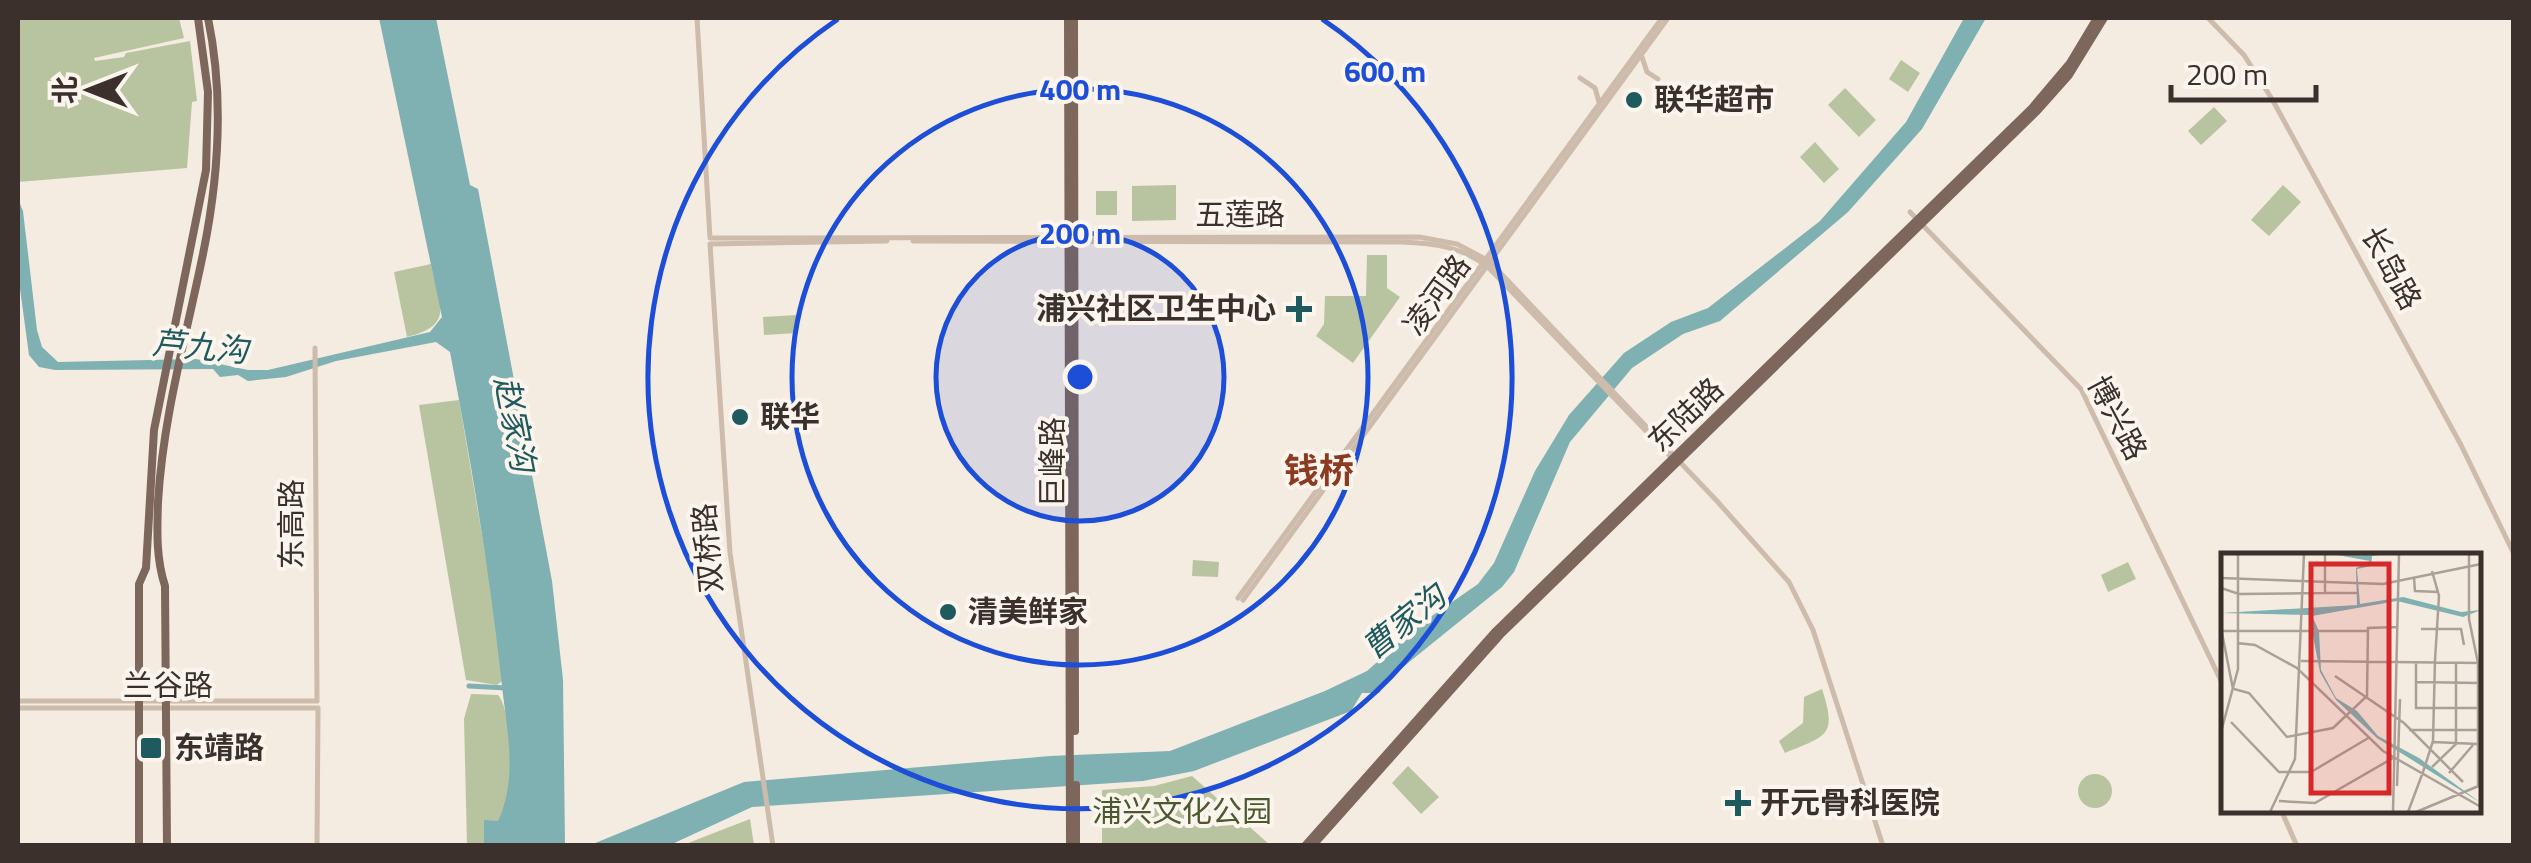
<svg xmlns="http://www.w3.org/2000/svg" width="2531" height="863" font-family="'Titillium Web','Noto Sans SC',sans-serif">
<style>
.green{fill:#b8c4a0}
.water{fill:#7fb0b2}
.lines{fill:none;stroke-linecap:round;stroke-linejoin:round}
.canal{stroke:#7fb0b2;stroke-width:5}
.minor{stroke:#cdbbac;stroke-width:5}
.major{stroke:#7d675c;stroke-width:8}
.ring{fill:none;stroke:#1d4ed8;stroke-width:5}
.poi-dot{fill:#1f5a5e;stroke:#fbf5ee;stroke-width:4}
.labels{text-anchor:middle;stroke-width:8;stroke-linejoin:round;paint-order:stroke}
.poi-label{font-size:30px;font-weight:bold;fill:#3b302b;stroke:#fbf5ee;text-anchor:start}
.street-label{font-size:30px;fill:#3b302b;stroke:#fbf5ee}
.park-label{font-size:30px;fill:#4a5a2e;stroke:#fbf5ee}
.water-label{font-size:32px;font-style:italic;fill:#1f5a5e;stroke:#fbf5ee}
.quarter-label{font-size:35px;font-weight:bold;fill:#8c3b22;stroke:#fbf5ee}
.inset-road{fill:none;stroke:#aaa098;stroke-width:2.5}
.view{fill:#d62828;fill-opacity:0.15;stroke:#d62828;stroke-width:5}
.inset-edge{fill:none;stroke:#3b302b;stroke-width:5}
.centre{fill:#1d4ed8;stroke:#fbf5ee;stroke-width:5}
.ring-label{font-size:30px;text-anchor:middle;font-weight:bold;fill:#1d4ed8;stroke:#fbf5ee;stroke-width:8;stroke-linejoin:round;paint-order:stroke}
</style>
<rect width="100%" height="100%" fill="#f4ebe1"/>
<g class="green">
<polygon points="18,18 179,18 184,38 94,58 95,61 124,57 126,53 190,41 197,101 192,102 187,168 18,182"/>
<polygon points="1901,60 1920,73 1908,92 1889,79"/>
<polygon points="1845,88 1876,120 1859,137 1828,105"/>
<polygon points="2214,107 2227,121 2201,145 2188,131"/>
<polygon points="1815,142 1839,169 1824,183 1800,157"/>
<polygon points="1176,185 1176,220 1132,221 1132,186"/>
<polygon points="2283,185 2301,202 2269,236 2251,220"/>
<rect x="1096" y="191" width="21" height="24"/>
<polygon points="1367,255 1387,255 1387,288 1400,297 1353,363 1316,336 1324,324 1325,296 1366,296"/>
<path d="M431,264C439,304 456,325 407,337L394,272Z"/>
<polygon points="797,315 798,333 764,335 763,317"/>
<polygon points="459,400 496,618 502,681 497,685 466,680 419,405"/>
<polygon points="1193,560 1219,562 1218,577 1192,576"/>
<polygon points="2128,562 2136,579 2108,592 2101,575"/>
<path d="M1822,689C1837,736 1828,735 1785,753L1779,741L1803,723L1804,697Z"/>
<path d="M471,694L498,695C511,709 512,771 509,791C507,801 502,812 498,822L484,821V845H467L464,719Z"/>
<polygon points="1408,766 1439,797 1421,814 1392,783"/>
<circle cx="2095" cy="791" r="17"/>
<polygon points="1192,776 1270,845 1102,845 1102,790 1154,786"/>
<polygon points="750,819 754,845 683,845"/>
</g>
<g class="water">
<path d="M379,18H436L470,185L478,189L552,581L563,680L565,845H484V820L498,821C518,778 507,731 502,686C490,573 471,462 450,352L436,342L336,361L286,377L248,381L238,375L220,377L213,369L55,370L39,367L29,355L18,274V199L23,211L37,330L42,347L58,362L196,359L248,370H268L430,332L442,317Z"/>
<polygon points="1964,18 1986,18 1922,129 1848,212 1720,321 1683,334 1632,368 1570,442 1514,572 1502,587 1387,680 1379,693 1362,693 1351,711 1194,771 1143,781 752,807 670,845 588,846 744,782 1050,756 1170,751 1325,691 1367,671 1419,625 1478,584 1494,563 1535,471 1569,415 1624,353 1671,322 1708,308 1820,221 1906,122"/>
</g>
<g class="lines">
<polyline class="canal" points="469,686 506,688"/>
<g class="minor">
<polyline points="697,18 710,238 1419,237 1457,244 1489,261 1716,500 1789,582 1813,630 1883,846"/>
<polyline points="2208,18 2244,55 2272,99 2461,445 2514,554"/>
<polyline points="1642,57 1647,72 1658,79"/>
<polyline points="1580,78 1595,88 1599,102"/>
<polyline points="1910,212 2081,389 2224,687"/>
<path d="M913,241L1402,242C1434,243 1462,247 1488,267L1674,460"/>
<polyline points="1238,598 1662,18"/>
<polyline points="1243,600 1668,18"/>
<polyline points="18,701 317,701 315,348"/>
<polyline points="18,708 318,708 317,846"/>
<polyline points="2281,810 2297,846"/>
<polyline points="773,846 730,553 710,244 887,241"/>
</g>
<g class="major">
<polyline points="1068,18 1070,846"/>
<polyline points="1074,18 1075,731"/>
<polyline points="1076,785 1076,846"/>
<polyline points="139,846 139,584 146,568 154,430 206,170 208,92 198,18"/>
<path d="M167,846L165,586C156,558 157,531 158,502C163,417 186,337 203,254C219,176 224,95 208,18"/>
<polyline points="1305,846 1496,631 2032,108 2070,63 2097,18"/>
<polyline points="1312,846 1500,635 2036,112 2069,75 2104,18"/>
</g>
</g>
<circle cx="1080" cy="377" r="144" fill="#1d4ed8" fill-opacity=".12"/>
<g class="ring">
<circle cx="1080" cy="377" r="144"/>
<circle cx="1080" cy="377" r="288"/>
<path d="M1322 19A432 432 0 1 1 838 19"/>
</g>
<g class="poi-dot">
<circle cx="1634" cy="100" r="10"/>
<path d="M1294 294h10v10h10v10h-10v10h-10v-10h-10v-10h10z"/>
<circle cx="740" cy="417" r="10"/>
<circle cx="948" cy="612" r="10"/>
<rect x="139" y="736" width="24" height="24" rx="5"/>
<path d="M1733 788h10v10h10v10h-10v10h-10v-10h-10v-10h10z"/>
</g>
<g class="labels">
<g class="poi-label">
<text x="1654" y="110">联华超市</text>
<text x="1276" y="319" text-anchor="end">浦兴社区卫生中心</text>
<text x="760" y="427">联华</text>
<text x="968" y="622">清美鲜家</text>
<text x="174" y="758">东靖路</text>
<text x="1760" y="813">开元骨科医院</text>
</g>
<g class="street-label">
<text x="1240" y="225">五莲路</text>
<text transform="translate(2391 268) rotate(61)" y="10">长岛路</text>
<text transform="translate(1437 295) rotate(-54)" y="10">凌河路</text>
<text transform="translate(1686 415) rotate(-44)" y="10">东陆路</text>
<text transform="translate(2117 418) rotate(62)" y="10">博兴路</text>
<text transform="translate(1053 462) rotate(-90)" y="10">巨峰路</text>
<text transform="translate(292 524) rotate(-90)" y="10">东高路</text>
<text transform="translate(708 548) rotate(-95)" y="10">双桥路</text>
<text x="168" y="696">兰谷路</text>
</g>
<g class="park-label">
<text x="1182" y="822">浦兴文化公园</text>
</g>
<g class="water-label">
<text transform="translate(200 347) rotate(5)" y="11">芦九沟</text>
<text transform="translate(515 424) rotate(79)" y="11">赵家沟</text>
<text transform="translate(1404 622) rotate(-39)" y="11">曹家沟</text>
</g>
<g class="quarter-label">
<text x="1319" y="483">钱桥</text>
</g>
</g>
<g transform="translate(2221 553)">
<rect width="260" height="260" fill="#f4ebe1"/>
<path d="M111,1H166L151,3L150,13L136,16L139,51L182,44L240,59L260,57L242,64L176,48L91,63L98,78L100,117L115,145L136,158L157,183L198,205L260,250L156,185L115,147L99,119L88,62L0,60L136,52L135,15L149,8Z" fill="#7fb0b2"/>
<path class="inset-road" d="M248,1V66L257,110M211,18L218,43L214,107M0,25L162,31L260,11M193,25L194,38L218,39M0,35L18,41L104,40V1M105,40H137M0,75L12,136M200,76H240L243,92M1,78H146M16,90L34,92L76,115L162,198L260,254M80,108L260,110M195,109V155H257M114,123L183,170L242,229M195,129L257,130M13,136L28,140L66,184L112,175L146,143L147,75L176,74M10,169L58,219H90L149,184M188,177H257M0,179L17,116V1M212,189L257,191M211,214L235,191V110M202,219L212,188L214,107M228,220L252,192M257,232V110M176,233L179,146M58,248L94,250L172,205M49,259L74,206L83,1M172,259L178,1M187,259L202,219M195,259L260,232"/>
<path class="view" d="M90,11H168V240H90Z"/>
<rect width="260" height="260" class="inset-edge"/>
</g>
<circle cx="1080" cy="377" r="15" class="centre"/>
<g class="ring-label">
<text x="1385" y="82">600 m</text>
<text x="1080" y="100">400 m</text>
<text x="1080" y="244">200 m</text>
</g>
<rect width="2531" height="863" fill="none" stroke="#3b302b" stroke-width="40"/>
<g transform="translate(90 90) rotate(270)" stroke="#fbf5ee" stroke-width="8" paint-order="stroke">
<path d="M0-8L18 38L0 25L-18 38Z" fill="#3b302b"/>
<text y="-15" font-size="28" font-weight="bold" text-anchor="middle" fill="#3b302b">北</text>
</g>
<path d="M2171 85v15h145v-15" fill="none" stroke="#3b302b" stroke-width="5"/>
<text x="2186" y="85" font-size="30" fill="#3b302b" stroke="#fbf5ee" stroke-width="8" paint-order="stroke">200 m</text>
</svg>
